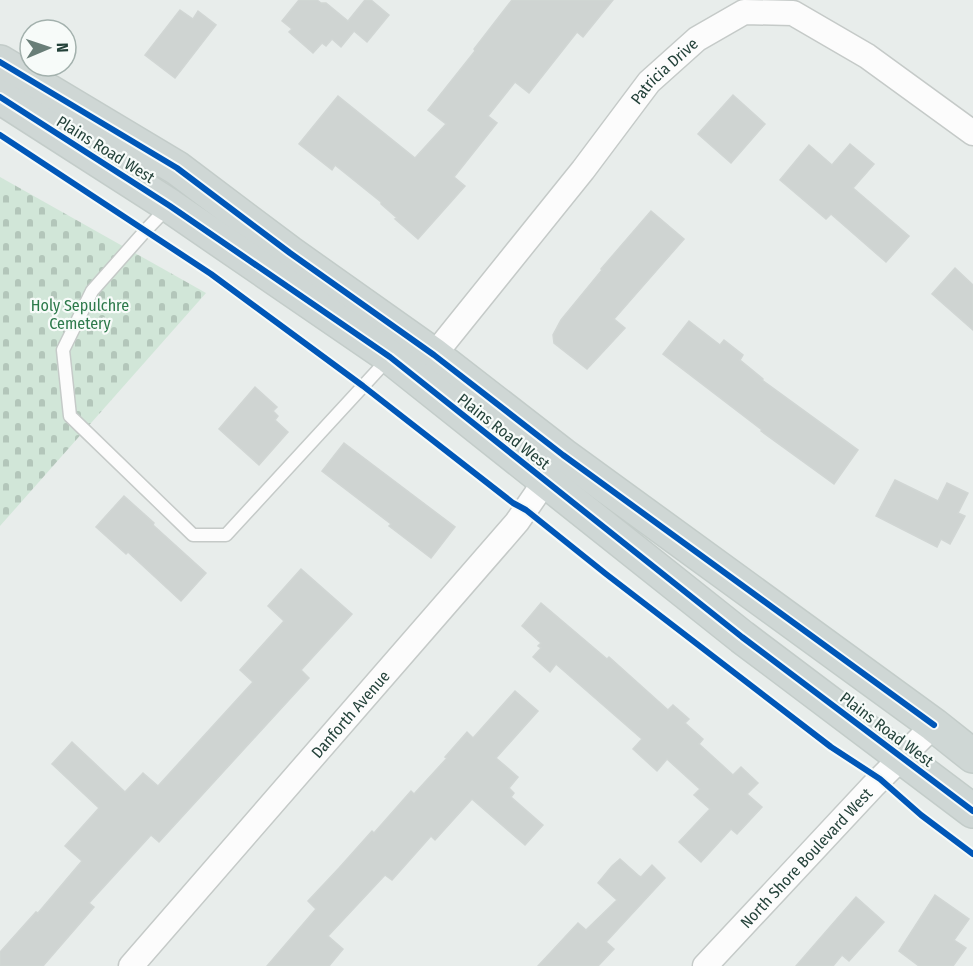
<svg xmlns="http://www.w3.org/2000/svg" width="973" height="966" font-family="'Fira Sans Condensed',sans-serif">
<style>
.cemetery{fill:url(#cemetery-stones)}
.building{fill:#cfd4d2;stroke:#d1d6d4;stroke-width:1.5}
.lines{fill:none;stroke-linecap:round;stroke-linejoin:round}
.service-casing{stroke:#c5cac8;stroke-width:15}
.minor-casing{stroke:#c5cac8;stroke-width:27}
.primary-casing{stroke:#c3ccc9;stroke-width:36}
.service{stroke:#fcfcfc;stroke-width:12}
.minor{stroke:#fcfcfc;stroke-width:24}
.primary{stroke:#cfd7d5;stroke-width:33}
.cycleway-casing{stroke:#f7fbf9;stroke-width:10}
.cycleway{stroke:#0057b8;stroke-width:6}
.labels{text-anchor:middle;stroke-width:4.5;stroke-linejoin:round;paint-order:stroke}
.street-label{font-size:16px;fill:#24423a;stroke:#f7fbf9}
.park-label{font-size:16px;fill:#2d7a4b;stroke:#f7fbf9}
</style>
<defs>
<pattern id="cemetery-stones" width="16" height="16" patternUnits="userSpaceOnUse" patternTransform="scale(1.5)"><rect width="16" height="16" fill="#d1e6d8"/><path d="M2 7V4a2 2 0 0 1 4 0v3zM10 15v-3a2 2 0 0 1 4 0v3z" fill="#b3c6ba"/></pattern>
</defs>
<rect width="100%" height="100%" fill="#e8edeb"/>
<polygon class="cemetery" points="0,177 206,293 0,526"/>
<g class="building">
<polygon points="299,0 317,0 321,3 326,3 348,21 365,0 371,0 389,15 367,42 354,31 341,47 332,39 326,46 322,43 313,53 289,32 292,29 282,21"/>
<polygon points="512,0 613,0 583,37 577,32 529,93 515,82 488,116 497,123 454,177 465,186 418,239 395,219 397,218 381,204 381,202 335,165 332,170 299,144 338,96 415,158 446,124 428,110 475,51 474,49"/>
<polygon points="180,10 193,19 198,11 216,25 175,78 145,55"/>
<polygon points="733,95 765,124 731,163 698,134"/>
<polygon points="850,144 874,164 853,188 909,236 886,262 831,214 826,219 780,180 809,145 832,165"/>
<polygon points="651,211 684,239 614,319 625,328 587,369 554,343 553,335 561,320 602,270 601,269"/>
<polygon points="955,268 973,285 973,330 932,294"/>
<polygon points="689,321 720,345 724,340 743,355 740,360 763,379 762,380 858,450 834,484 761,431 762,430 663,354"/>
<polygon points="255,387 277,407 273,411 278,416 275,420 288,432 259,465 219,429"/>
<polygon points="344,443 455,527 431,558 389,526 391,524 322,471"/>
<polygon points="895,480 938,501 947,483 968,493 958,513 965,516 950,544 941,539 937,547 876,516"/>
<polygon points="124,496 154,523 153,525 206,573 181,601 128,552 126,554 96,527"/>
<polygon points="301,569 352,614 301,670 309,678 159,842 151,835 89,903 94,907 43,966 0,966 0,952 36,912 38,913 82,861 65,846 99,808 52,764 72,742 125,792 143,773 158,786 253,682 240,670 284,621 268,606"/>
<polygon points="541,603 607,659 609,657 668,710 673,705 689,719 685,723 703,739 699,744 733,775 741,767 758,783 747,794 762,807 737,834 731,829 701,862 679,842 710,809 694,795 700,789 667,759 657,771 633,749 642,739 556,664 550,672 533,657 541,648 538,646 541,643 522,626"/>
<polygon points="515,691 538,711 496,758 518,777 509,788 514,793 511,797 543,825 525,845 472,799 435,840 431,836 392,880 385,875 328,936 343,949 329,966 267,966 316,909 308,901 339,868 372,831 374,833 411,791 414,794 447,758 445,757 467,732 473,738"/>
<polygon points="620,859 639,876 641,877 652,865 665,878 606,942 614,949 598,966 538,966 578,923 586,930 617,900 598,883 612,866"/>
<polygon points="935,895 969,919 954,940 966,948 953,966 919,966 899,951"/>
<polygon points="856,897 884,922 849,961 842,955 833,966 796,966"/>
</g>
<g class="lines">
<defs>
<polyline id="service" points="168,207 146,230 92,291 63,350 70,416 193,535 226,535 389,358"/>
<g id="minor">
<path id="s1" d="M434,355L583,170L649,82L697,39L744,12L793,13L867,56L973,133"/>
<path id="s2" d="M131,966L517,522L555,467"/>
<path id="s3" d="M705,966L873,786L934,725"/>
</g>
<g id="primary">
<polyline points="0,62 177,168 290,253 434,355 563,455 934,725 973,756"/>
<polyline points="0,97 170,206 390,357 742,637 973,811"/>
</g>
</defs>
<use href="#service" class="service-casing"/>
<use href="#minor" class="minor-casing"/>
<use href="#primary" class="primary-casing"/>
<use href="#service" class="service"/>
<use href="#minor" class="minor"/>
<use href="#primary" class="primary"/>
<defs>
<g id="cycleway">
<polyline points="0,62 177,168 290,253 434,355 563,455 934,725"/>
<polyline points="0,97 170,206 390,357 742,637 973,811"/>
<polyline points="0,135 211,274 363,386 513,503 526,510 606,574 831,747 880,779 921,815 973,854"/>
</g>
</defs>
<use href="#cycleway" class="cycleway-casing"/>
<use href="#cycleway" class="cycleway"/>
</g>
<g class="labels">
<g class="street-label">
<text dy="6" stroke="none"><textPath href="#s1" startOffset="366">Patricia Drive</textPath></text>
<text transform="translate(106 149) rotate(32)" y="6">Plains Road West</text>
<text transform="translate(504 431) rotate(38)" y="6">Plains Road West</text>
<text dy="6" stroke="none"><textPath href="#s2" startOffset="334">Danforth Avenue</textPath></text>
<text transform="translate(887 729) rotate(37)" y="6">Plains Road West</text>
<text dy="6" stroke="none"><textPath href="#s3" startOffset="148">North Shore Boulevard West</textPath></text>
</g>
<g class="park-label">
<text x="80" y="311">Holy Sepulchre<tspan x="80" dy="18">Cemetery</tspan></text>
</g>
</g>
<g transform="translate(48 48) rotate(88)"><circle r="28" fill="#f7fbf9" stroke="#a3b1ad" stroke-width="1.5"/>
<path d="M0-4.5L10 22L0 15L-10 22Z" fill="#697e78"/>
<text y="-9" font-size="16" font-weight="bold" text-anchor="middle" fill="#24423a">N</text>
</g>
</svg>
